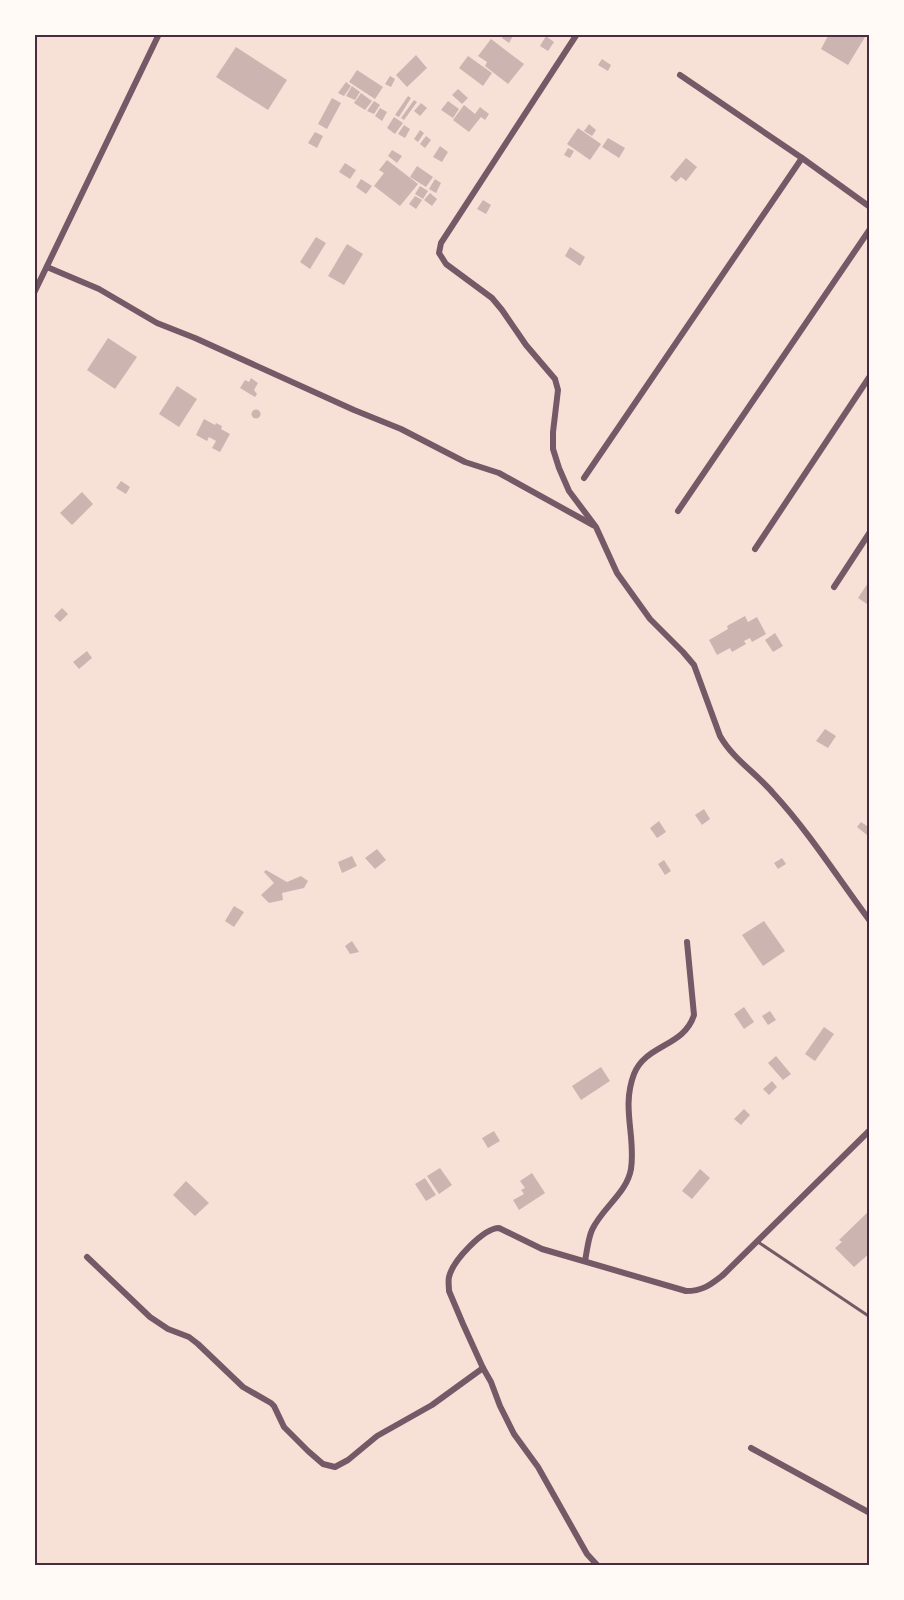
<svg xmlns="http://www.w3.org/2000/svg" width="904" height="1600" font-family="Overpass,sans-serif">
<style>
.building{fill:#ccb4b1}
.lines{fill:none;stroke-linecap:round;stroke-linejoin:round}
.service{stroke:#755966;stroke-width:3}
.minor{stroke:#755966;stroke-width:6}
.neatline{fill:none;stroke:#4a2c40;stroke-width:2}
</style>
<rect width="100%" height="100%" fill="#f7e1d7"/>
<g class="building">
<polygon points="504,34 514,34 509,43 502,38"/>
<polygon points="829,34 861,34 865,37 848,65 821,49"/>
<polygon points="546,36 554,42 548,51 540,46"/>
<polygon points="491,39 524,64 508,84 485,66 487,62 478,56"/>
<polygon points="236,47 287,80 268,110 216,77"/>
<polygon points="416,55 427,68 407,87 396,75"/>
<polygon points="468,56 492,73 483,86 459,68"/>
<polygon points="602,59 611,65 608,71 598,65"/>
<polygon points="357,70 383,87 375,99 349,82"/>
<polygon points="390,76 395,79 391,87 385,84"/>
<polygon points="346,82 351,86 344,96 338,93"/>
<polygon points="352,86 360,92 355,100 346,96"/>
<polygon points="458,89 468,98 462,104 452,95"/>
<polygon points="361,93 372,101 365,110 354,103"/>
<polygon points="408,96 411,98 399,117 395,115"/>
<polygon points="332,98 341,103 327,129 318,124"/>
<polygon points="414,100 417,102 404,120 401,118"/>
<polygon points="374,101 380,105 374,114 367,111"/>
<polygon points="448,101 459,109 453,118 441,110"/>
<polygon points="421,103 427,108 420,116 414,111"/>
<polygon points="464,105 475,114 480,107 489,114 485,120 481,117 469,132 453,120"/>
<polygon points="380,108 387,112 382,121 375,116"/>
<polygon points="394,117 403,123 395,134 387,128"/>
<polygon points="589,124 596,130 592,136 584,131"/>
<polygon points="404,125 410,129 405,138 398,134"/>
<polygon points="578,128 601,144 590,160 567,144"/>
<polygon points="420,130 424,133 418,142 414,139"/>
<polygon points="315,132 323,136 317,148 308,143"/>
<polygon points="426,136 431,140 425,148 420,144"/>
<polygon points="608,138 625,148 619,158 602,147"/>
<polygon points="440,146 448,152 442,162 433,157"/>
<polygon points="568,148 574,151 570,158 564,155"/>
<polygon points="392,150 402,156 397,163 388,156"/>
<polygon points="686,158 697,167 686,181 681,177 676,182 670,177"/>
<polygon points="387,160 418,184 400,206 374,186 384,173 379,170"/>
<polygon points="345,163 356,170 350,179 339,172"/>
<polygon points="417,166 433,177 426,187 410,177"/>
<polygon points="361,179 372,186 366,194 356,187"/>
<polygon points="435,179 441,183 436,193 429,189"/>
<polygon points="420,186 428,191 423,199 415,194"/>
<polygon points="430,193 437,199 432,206 424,200"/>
<polygon points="415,196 422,200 416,209 409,204"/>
<polygon points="483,200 491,205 486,214 477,209"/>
<polygon points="316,237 326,243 310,269 300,262"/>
<polygon points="347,244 363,254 344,285 328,276"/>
<polygon points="570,247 585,257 580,266 565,256"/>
<polygon points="108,338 137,357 115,389 87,370"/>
<polygon points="251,378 258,383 254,390 257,394 255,397 240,388 245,380 249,382"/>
<polygon points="177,386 197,399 179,427 159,414"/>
<circle cx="256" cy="414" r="4.5"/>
<polygon points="204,419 215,425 216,423 222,426 221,429 230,434 220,452 212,448 216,441 209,437 207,441 196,435"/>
<polygon points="121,481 130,487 126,494 116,488"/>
<polygon points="82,492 93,504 72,525 60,513"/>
<polygon points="870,580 870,606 858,598"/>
<polygon points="62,608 68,614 60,622 54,616"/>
<polygon points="745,616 748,622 757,617 766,634 752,642 750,638 744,641 746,644 732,652 730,648 717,655 709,640 728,629 727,626"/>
<polygon points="775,633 783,646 773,652 765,640"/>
<polygon points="87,651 92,658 79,669 73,662"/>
<polygon points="825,729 836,736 828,748 816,741"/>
<polygon points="704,809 710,819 702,825 695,815"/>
<polygon points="659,821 666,832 657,838 650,828"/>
<polygon points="861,822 870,828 867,835 857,827"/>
<polygon points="377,849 386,860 375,869 365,858"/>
<polygon points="352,856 357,866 342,873 338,862"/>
<polygon points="782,858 786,864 778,869 774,863"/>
<polygon points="664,860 671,871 665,875 658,864"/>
<polygon points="266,870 287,882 301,876 308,881 304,888 282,893 283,900 269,903 261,895 274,883 264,872"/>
<polygon points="234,906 244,912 234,927 225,921"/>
<polygon points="764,921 785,951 763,966 742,935"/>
<polygon points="352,941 359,952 350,954 345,946"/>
<polygon points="744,1007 754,1022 744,1029 734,1014"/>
<polygon points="770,1011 776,1020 768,1025 762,1016"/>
<polygon points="824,1027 834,1034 815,1061 805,1054"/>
<polygon points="776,1056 791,1074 783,1080 768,1063"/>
<polygon points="601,1067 610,1081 581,1100 572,1086"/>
<polygon points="772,1081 777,1087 769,1095 763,1089"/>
<polygon points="744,1109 750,1115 741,1125 734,1119"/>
<polygon points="494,1131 500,1141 488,1148 482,1138"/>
<polygon points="440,1168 452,1185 439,1194 427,1176"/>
<polygon points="700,1169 710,1178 692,1199 682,1191"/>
<polygon points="532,1173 545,1193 519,1210 513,1200 524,1194 521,1190 525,1188 520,1181"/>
<polygon points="425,1178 436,1195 426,1201 415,1184"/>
<polygon points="186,1181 209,1203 195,1216 173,1195"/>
<polygon points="870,1210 870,1253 854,1267 835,1248 842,1242 839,1240"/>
</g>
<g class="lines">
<polyline class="service" points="758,1242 870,1317"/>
<g class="minor">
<path d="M577,34L441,243L439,253L446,264L492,298L502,310L526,345L555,379L558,390L553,432V449L559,468L569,491L596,527L617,573L650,619L683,652L694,665L720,736C733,759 756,773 773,793C809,832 838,878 870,921"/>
<polyline points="680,75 802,158 870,207"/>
<polyline points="47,267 99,289 157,323 195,338 354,410 401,429 465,462 499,473 593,525"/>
<polyline points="34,293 159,34"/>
<polyline points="584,478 802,158"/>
<polyline points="678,511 870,229"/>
<polyline points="755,549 870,376"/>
<polyline points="834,587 870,532"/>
<polyline points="87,1257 150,1317 168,1329 189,1337 198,1344 243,1387 271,1403 274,1406 284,1427 308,1451 323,1464 335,1467 348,1460 377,1436 432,1405 483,1368"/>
<path d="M585,1261C587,1251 588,1239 592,1230C602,1208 627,1193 631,1169C636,1136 621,1108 634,1074C646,1044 684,1047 694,1015L687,942"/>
<polyline points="751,1448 870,1513"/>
<path d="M598,1566L587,1554L538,1467L514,1434L500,1406L491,1382L483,1368L463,1324L449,1291C449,1287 448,1281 449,1277C453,1260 484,1228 499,1228L542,1249L686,1291C703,1291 710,1285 723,1275L870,1130"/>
</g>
</g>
<rect width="904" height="1600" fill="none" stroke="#fffaf5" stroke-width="72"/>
<rect x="36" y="36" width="832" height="1528" class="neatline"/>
</svg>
